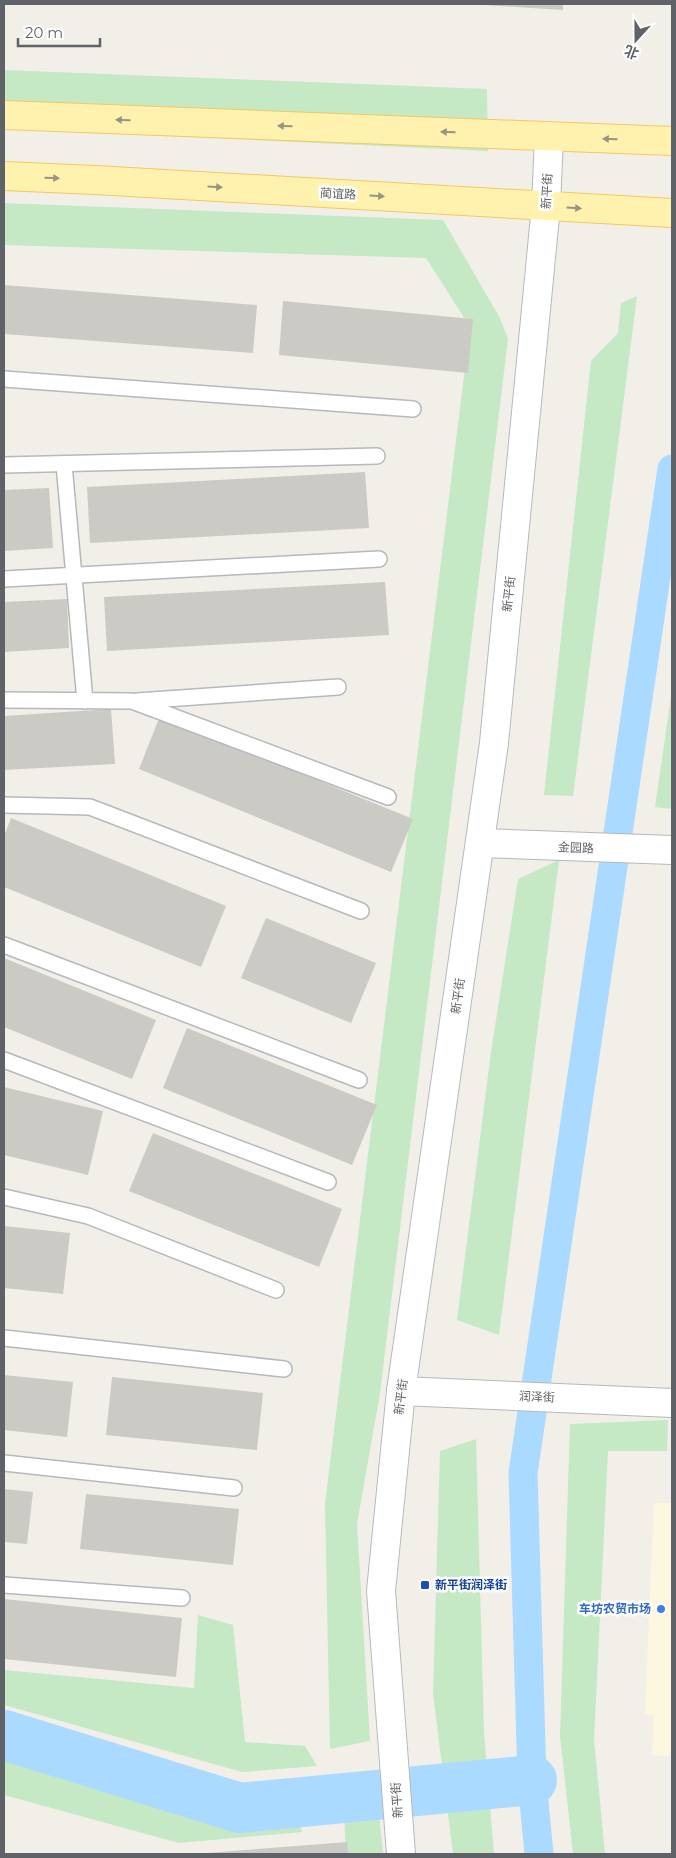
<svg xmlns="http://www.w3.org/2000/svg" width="676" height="1858" font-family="Montserrat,'Noto Sans SC',sans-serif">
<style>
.commercial{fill:#fef7e0}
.green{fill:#c5e8c5}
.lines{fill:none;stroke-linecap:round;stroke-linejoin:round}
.canal{stroke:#aadaff;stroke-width:29}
.river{stroke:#aadaff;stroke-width:50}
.building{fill:#cccac5}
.service-casing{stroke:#b5b8bc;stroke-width:18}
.tertiary-casing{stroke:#b5b8bc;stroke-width:30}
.secondary-casing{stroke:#b6babf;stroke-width:30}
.primary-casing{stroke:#f2c960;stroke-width:30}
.service{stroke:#fff;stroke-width:15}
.tertiary{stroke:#fff;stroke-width:28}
.secondary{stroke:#fff;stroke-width:28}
.primary{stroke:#fff2af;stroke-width:28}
.oneway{fill:#979581}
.transit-dot{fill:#1a4fb4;stroke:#fff;stroke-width:2}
.shop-dot{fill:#3f7fe0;stroke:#fff;stroke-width:2}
.labels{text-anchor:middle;stroke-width:5;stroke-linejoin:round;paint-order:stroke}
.street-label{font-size:12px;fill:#5f6368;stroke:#fff}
.transit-label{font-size:12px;font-weight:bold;fill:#164399;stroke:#fff;text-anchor:start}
.shop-label{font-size:12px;font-weight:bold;fill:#366cbe;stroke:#fff;text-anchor:end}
</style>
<rect width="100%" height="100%" fill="#f1efe8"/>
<polygon class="commercial" points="654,1503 672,1503 672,1756 652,1755 654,1715 645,1714"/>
<g class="green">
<polygon points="4,70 487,89 488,151 4,128"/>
<polygon points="4,203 443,220 500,318 508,339 380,1393 357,1524 370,1741 330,1749 325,1504 470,327 426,258 4,245"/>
<polygon points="637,296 573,796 544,795 591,361 618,333 621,303"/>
<polygon points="672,690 672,809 655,807"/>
<polygon points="559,860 499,1335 457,1320 491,1052 518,879"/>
<polygon points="668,1420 667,1451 608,1451 594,1740 605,1854 573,1854 560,1736 570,1424"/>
<polygon points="476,1439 484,1732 494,1854 453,1854 433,1693 440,1451"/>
<polygon points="198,1615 233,1625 245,1742 305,1746 317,1766 242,1772 4,1705 4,1670 194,1688"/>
<polygon points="4,1735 210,1801 294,1798 302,1832 179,1843 4,1795"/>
<polygon points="377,1793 383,1854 346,1854 343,1794"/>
</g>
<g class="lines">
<polyline class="canal" points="539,1854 532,1780 523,1473 672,469"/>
<polyline class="river" points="4,1735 240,1808 532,1780"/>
</g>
<g class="building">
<polygon points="484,4 563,4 563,10 484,5"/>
<polygon points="4,285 257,305 253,353 4,334"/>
<polygon points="283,301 473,319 468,373 279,355"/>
<polygon points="365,472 369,528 90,543 87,487"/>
<polygon points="49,488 53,548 4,551 4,490"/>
<polygon points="385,582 389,635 107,651 104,597"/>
<polygon points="67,599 69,648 4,652 4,602"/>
<polygon points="111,709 115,764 4,770 4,716"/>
<polygon points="160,716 413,819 391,872 139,769"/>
<polygon points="11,818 226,906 201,967 4,887 4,836"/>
<polygon points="266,918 376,963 351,1023 241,978"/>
<polygon points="4,958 156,1020 132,1079 4,1027"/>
<polygon points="187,1028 377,1105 352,1165 163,1088"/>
<polygon points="4,1087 103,1111 88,1175 4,1155"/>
<polygon points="153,1133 342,1209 319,1267 129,1191"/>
<polygon points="4,1226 70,1233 63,1294 4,1288"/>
<polygon points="4,1375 73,1382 67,1437 4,1430"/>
<polygon points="112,1377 263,1393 257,1450 106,1435"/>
<polygon points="4,1489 33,1492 27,1544 4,1542"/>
<polygon points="86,1494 239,1509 233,1565 80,1549"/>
<polygon points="4,1599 182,1618 176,1677 4,1659"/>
<polygon points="347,1842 348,1854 207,1854 207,1853"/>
</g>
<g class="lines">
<defs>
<g id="service">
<polyline points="4,379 413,409"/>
<polyline points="64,464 85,701"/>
<polyline points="4,465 377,456"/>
<polyline points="4,579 379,559"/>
<polyline points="4,700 132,701 388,797"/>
<polyline points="137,701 338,687"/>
<polyline points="4,805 90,807 361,911"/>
<polyline points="4,945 359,1080"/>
<polyline points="4,1060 328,1182"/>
<polyline points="4,1197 88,1216 276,1290"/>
<polyline points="4,1338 284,1369"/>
<polyline points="4,1463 234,1488"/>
<polyline points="4,1585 182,1598"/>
</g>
<g id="tertiary">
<polyline points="480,843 672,850"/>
<polyline points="401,1391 672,1403"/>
</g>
<polyline id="secondary" points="401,1854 381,1591 401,1391 494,743 546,206 549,137"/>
<g id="primary">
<polyline points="4,115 672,141"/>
<polyline points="4,176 95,180 672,213"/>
</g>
</defs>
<use href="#service" class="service-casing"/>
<use href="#tertiary" class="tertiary-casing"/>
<use href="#secondary" class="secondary-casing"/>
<use href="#primary" class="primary-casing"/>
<use href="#service" class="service"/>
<use href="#tertiary" class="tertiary"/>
<use href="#secondary" class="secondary"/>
<use href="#primary" class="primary"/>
</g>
<defs><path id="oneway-solid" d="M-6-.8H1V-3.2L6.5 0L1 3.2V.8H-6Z" transform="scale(1.25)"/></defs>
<g class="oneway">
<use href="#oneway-solid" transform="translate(123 120) rotate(-178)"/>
<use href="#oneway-solid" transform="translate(285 126) rotate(-178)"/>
<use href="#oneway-solid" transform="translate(448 132) rotate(-178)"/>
<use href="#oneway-solid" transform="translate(610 139) rotate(-178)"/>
<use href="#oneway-solid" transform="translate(52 178) rotate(2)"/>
<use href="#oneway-solid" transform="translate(215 187) rotate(3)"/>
<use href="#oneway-solid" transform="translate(377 196) rotate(3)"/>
<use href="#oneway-solid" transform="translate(574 208) rotate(3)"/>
</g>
<rect class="transit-dot" x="420" y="1580" width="10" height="10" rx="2.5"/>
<circle class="shop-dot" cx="661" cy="1609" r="5"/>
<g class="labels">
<g class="street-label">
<text transform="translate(547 191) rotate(-87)" y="4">新平街</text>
<text transform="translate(338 194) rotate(3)" y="4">蔺谊路</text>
<text transform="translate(509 594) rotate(-84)" y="4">新平街</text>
<text transform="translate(576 848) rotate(2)" y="4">金园路</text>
<text transform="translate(458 996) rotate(-82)" y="4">新平街</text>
<text transform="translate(401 1397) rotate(-83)" y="4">新平街</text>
<text transform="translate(537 1397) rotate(2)" y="4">润泽街</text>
<text transform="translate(397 1800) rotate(-94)" y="4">新平街</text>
</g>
<g class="transit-label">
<text x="435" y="1589">新平街润泽街</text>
</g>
<g class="shop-label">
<text x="651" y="1613">车坊农贸市场</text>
</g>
</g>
<rect width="676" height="1858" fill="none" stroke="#5f6368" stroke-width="10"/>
<g transform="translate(636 40) rotate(201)" stroke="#ffffff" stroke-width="4" paint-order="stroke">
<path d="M0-4L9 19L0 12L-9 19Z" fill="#5f6368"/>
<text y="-8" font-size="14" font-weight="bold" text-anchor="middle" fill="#5f6368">北</text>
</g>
<path d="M18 38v8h82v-8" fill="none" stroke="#5f6368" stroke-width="2.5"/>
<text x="25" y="38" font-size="15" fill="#5f6368" stroke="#ffffff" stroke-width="4" paint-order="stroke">20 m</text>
</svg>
